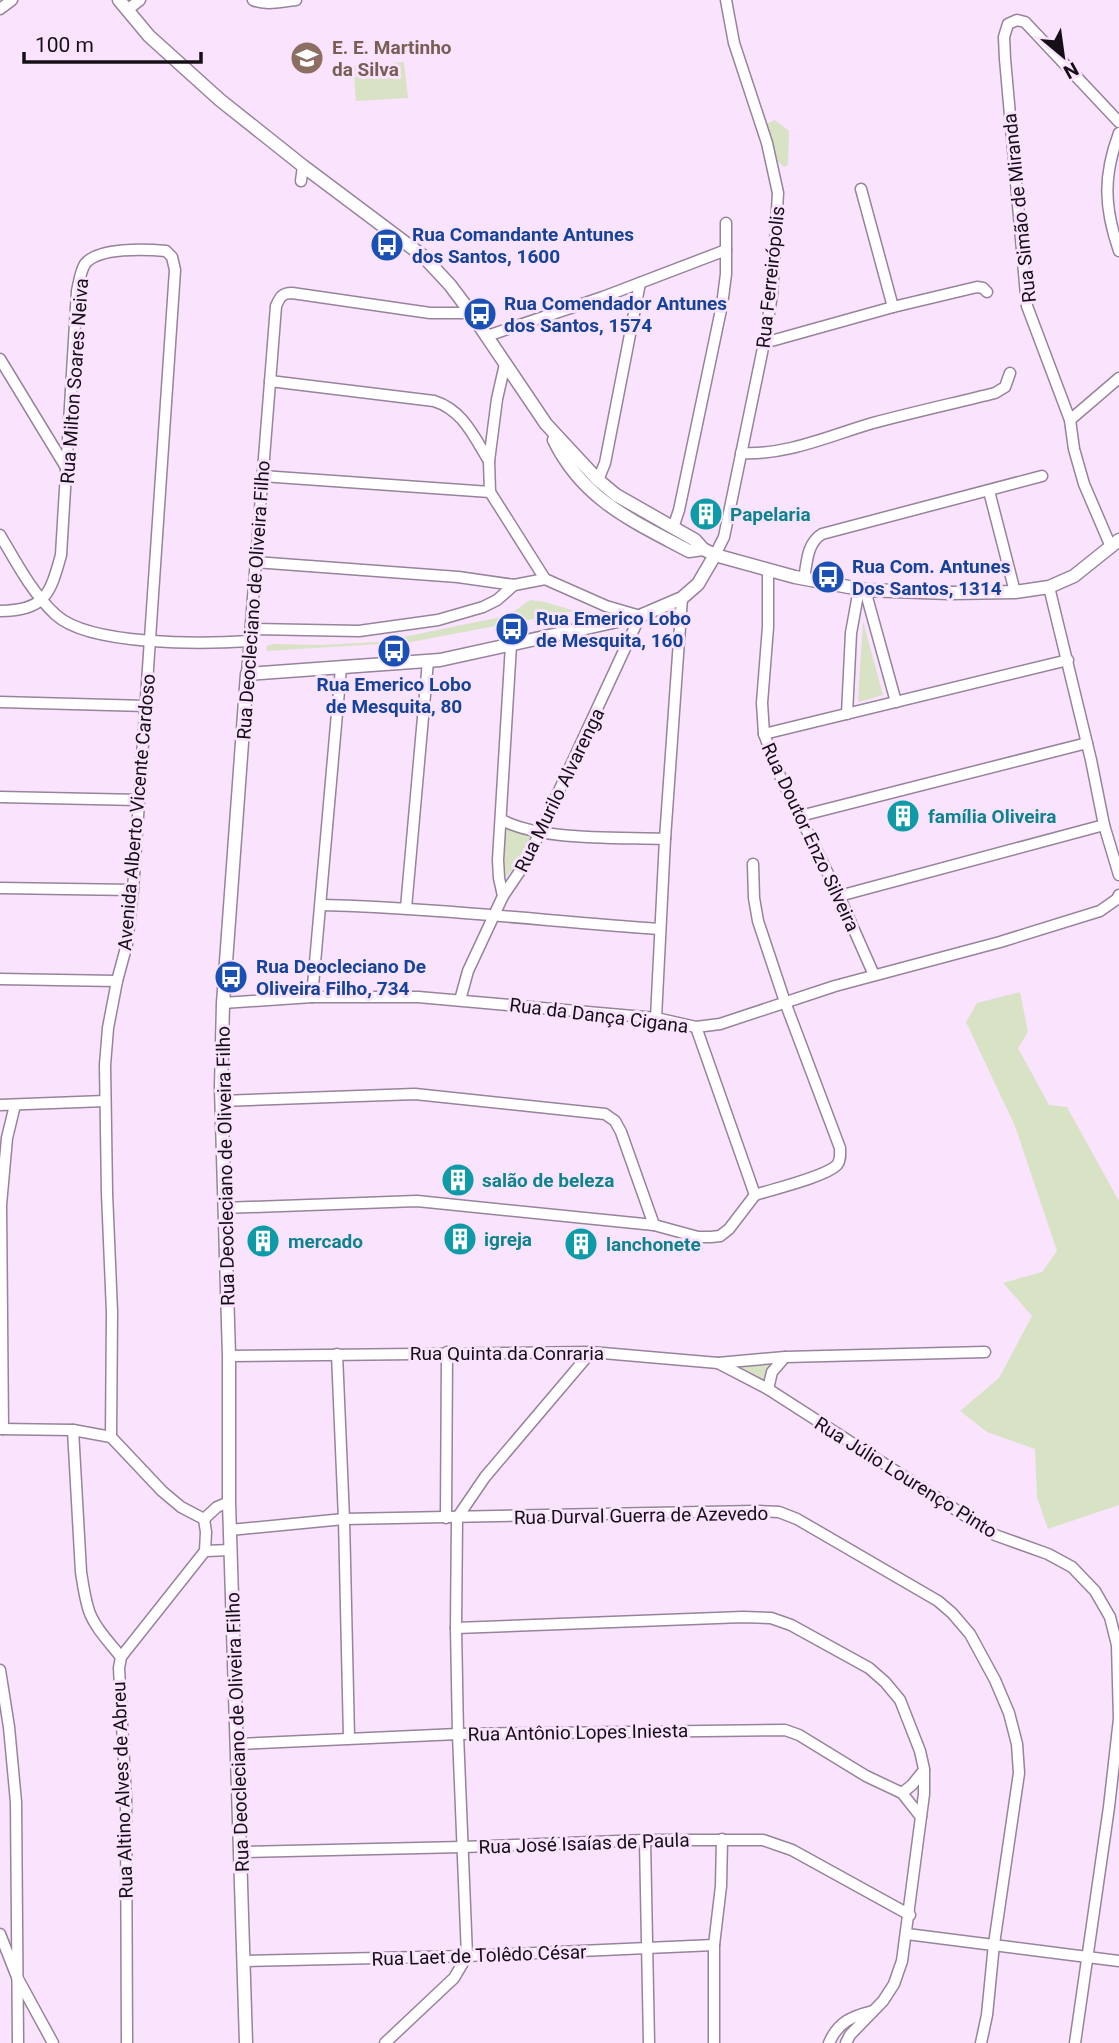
<svg xmlns="http://www.w3.org/2000/svg" width="1119" height="2043" font-family="Roboto,sans-serif">
<style>
.green{fill:#d8e3c6}
.lines{fill:none;stroke-linecap:round;stroke-linejoin:round}
.minor-casing{stroke:#97839b;stroke-width:13}
.tertiary-casing{stroke:#97839b;stroke-width:15}
.minor{stroke:#fff;stroke-width:10}
.tertiary{stroke:#fff;stroke-width:12}
.labels{text-anchor:middle;stroke-width:6;stroke-linejoin:round;paint-order:stroke}
.education-label{font-size:19px;font-weight:bold;fill:#785e54;stroke:#f9e3fd;text-anchor:start}
.street-label{font-size:19px;fill:#160f17;stroke:#f9e3fd}
.transit-label{font-size:19px;font-weight:bold;fill:#164399;stroke:#f9e3fd;text-anchor:start}
.culture-label{font-size:19px;font-weight:bold;fill:#0d838f;stroke:#f9e3fd;text-anchor:start}
</style>
<rect width="100%" height="100%" fill="#f9e3fd"/>
<g class="green">
<polygon points="404,62 408,98 356,101 353,66"/>
<polygon points="775,120 789,131 788,165 784,167 775,159 764,125"/>
<polygon points="530,600 545,602 575,611 411,642 266,651 267,646 273,644 321,645 379,642 501,617 510,614"/>
<polygon points="863,621 883,695 859,702 858,700"/>
<polygon points="505,825 535,834 520,861 504,879"/>
<polygon points="1020,992 1028,1032 1018,1048 1049,1105 1067,1107 1119,1201 1119,1505 1048,1529 1037,1497 1035,1449 987,1432 960,1411 999,1378 1032,1316 1003,1283 1042,1272 1057,1251 1015,1126 966,1022 977,1003"/>
<polygon points="778,1360 766,1385 731,1367"/>
</g>
<g class="lines">
<defs>
<g id="minor">
<path d="M253,0C266,6 283,1 296,0"/>
<polyline points="0,9 12,0"/>
<polyline points="127,10 140,0"/>
<path d="M1119,133C1103,176 1104,207 1119,251"/>
<polyline points="301,181 303,166"/>
<polyline points="861,189 893,307"/>
<polyline points="487,336 603,297 726,250"/>
<polyline points="764,343 893,307 977,287 983,288 987,292"/>
<polyline points="0,359 67,469"/>
<path d="M270,381L434,401C463,410 474,437 489,461"/>
<polyline points="1070,420 1119,378"/>
<path d="M741,453C786,456 831,435 873,423C914,412 955,403 995,393L1005,387L1010,373"/>
<polyline points="262,476 490,492"/>
<polyline points="598,480 605,463 640,283"/>
<polyline points="989,491 1015,592"/>
<polyline points="673,528 679,510 722,305 726,274 726,223"/>
<path d="M0,535C16,562 32,593 56,615C90,646 204,644 250,641"/>
<polyline points="1111,547 1084,484 1074,449 1070,420 1027,306 1005,59 1004,37 1008,24 1017,20 1025,22 1119,122"/>
<polyline points="715,555 724,537 764,343 772,295 778,193 767,143 734,43 726,0"/>
<polyline points="255,562 458,577 514,585 545,579"/>
<polyline points="768,571 768,627 762,703 764,734 780,776 839,896 874,975"/>
<path d="M804,579C807,562 807,543 822,534L1042,476"/>
<polyline points="1049,587 1091,760 1104,825 1119,875"/>
<polyline points="865,590 896,702"/>
<path d="M0,611C45,610 50,595 61,555L77,291C79,283 80,272 85,264C98,247 146,249 166,251L172,257L175,270L133,890L127,944L117,981L108,1028L105,1065L107,1193L112,1312L111,1437"/>
<polyline points="251,629 359,631 438,620 483,607 497,600 514,585"/>
<path d="M247,674L276,306C280,297 282,293 292,293L430,313H471"/>
<polyline points="0,702 146,706"/>
<polyline points="847,714 851,633 859,589"/>
<polyline points="764,734 1068,660"/>
<polyline points="0,797 139,800"/>
<polyline points="800,816 1087,743"/>
<path d="M502,820C542,841 618,837 665,839"/>
<path d="M753,864L754,898L758,921L785,1002L840,1148C840,1154 841,1160 837,1165C825,1177 773,1189 755,1195"/>
<polyline points="0,888 133,890"/>
<polyline points="503,896 499,878 498,860 511,645"/>
<polyline points="839,896 1104,825"/>
<path d="M322,905C434,908 547,921 659,929"/>
<polyline points="406,908 428,661"/>
<polyline points="0,979 117,981"/>
<polyline points="312,997 341,668"/>
<polyline points="460,1000 468,971 503,896 526,862 640,616 606,606 545,579 490,492 489,461 497,399 505,364"/>
<polyline points="223,1003 312,997 418,997 656,1018 696,1027 720,1024 835,986 1000,942 1100,911 1117,899 1119,895"/>
<polyline points="656,1018 665,839 682,598"/>
<polyline points="696,1027 755,1195"/>
<polyline points="221,1101 415,1094 605,1114 615,1121 621,1132 654,1225"/>
<polyline points="0,1105 105,1101"/>
<polyline points="224,1208 417,1201 654,1225 698,1237 711,1237 720,1236 729,1229 755,1195"/>
<polyline points="337,1354 344,1519 349,1737"/>
<polyline points="229,1356 591,1352 718,1363 785,1357 985,1352"/>
<polyline points="718,1363 768,1389 995,1535 1048,1554 1072,1567 1095,1591 1110,1617 1117,1645 1119,1719 1109,1807 1075,2043"/>
<polyline points="768,1389 772,1372 785,1357"/>
<polyline points="0,1429 73,1430 111,1437 162,1491 181,1507 204,1519"/>
<polyline points="3,1429 1,1205 7,1138 15,1105"/>
<path d="M73,1430L81,1572C83,1585 85,1599 89,1611C95,1628 110,1643 121,1657"/>
<polyline points="446,1518 447,1352"/>
<polyline points="204,1519 217,1507 229,1502"/>
<polyline points="230,1530 344,1519 757,1511 779,1512 797,1519 938,1601 952,1613 970,1634 995,1680 1009,1713 1017,1744 1019,1773 994,1944 987,2015 981,2043"/>
<polyline points="205,1551 231,1550"/>
<polyline points="456,1628 743,1617 771,1618 791,1625 869,1668 885,1682 900,1700 920,1751 924,1769 924,1794 902,1961 894,1984 883,2001 850,2035 846,2043"/>
<polyline points="0,1670 9,1727 16,1802 18,2043"/>
<polyline points="238,1744 458,1734 785,1730 799,1735 866,1776 902,1793 921,1817"/>
<polyline points="902,1793 912,1785 924,1770"/>
<polyline points="645,1840 649,2043"/>
<polyline points="241,1852 463,1847 645,1840 763,1840 792,1850 910,1915"/>
<polyline points="0,1934 17,1977 53,2043"/>
<polyline points="907,1934 1119,1961"/>
<polyline points="243,1961 467,1956 714,1945"/>
<polyline points="127,2043 126,1799 119,1668 121,1657 205,1551 206,1532 204,1519"/>
<polyline points="385,2043 454,1978 467,1956 458,1734 456,1628 457,1518 485,1477 591,1352"/>
<polyline points="714,2043 714,1945 721,1886 722,1839"/>
<path d="M829,2043C838,2022 852,2016 873,2011"/>
</g>
<g id="tertiary">
<polyline points="119,0 149,36 220,100 303,166 423,256 450,285 471,313 546,424 598,480 616,495 695,540 703,549 715,555 795,577 865,590 949,593 1015,592 1049,587 1074,576 1119,540"/>
<path d="M554,440C583,500 633,521 689,551L703,549"/>
<polyline points="246,2043 229,1502 229,1356 221,1088 223,1003 247,674 440,660 640,616 682,598 698,584 715,555"/>
</g>
</defs>
<use href="#minor" class="minor-casing"/>
<use href="#tertiary" class="tertiary-casing"/>
<use href="#minor" class="minor"/>
<use href="#tertiary" class="tertiary"/>
</g>
<defs>
<symbol id="school-disc" viewBox="-11 -11 22 22"><circle r="9.5" fill="#8d6e63" stroke="#f9e3fd"/><path d="M0-5L7-2L0 1L-7-2ZM-4 1L0 2.5L4 1V4Q0 6-4 4Z" fill="#fff"/></symbol>
<symbol id="bus-disc" viewBox="-11 -11 22 22"><circle r="9.5" fill="#1a4fb4" stroke="#f9e3fd"/><path d="M-5-6H5V4H4V6H2V4H-2V6H-4V4H-5ZM-3.5-4V0h7V-4ZM-3.5 1.2v1.5H-2V1.2ZM2 1.2v1.5H3.5V1.2Z" fill="#fff"/></symbol>
<symbol id="building-disc" viewBox="-11 -11 22 22"><circle r="9.5" fill="#0f9aa8" stroke="#f9e3fd"/><path d="M-4-6H4V6H1V3H-1V6H-4ZM-2.5-4.3h1.7v1.8h-1.7ZM.8-4.3h1.7v1.8H.8ZM-2.5-1h1.7V.8h-1.7ZM.8-1h1.7V.8H.8Z" fill="#fff"/></symbol>
</defs>
<g fill-rule="evenodd">
<use href="#school-disc" x="288" y="39" width="38" height="38"/>
<use href="#bus-disc" x="368" y="226" width="38" height="38"/>
<use href="#bus-disc" x="461" y="295" width="38" height="38"/>
<use href="#building-disc" x="687" y="495" width="38" height="38"/>
<use href="#bus-disc" x="809" y="558" width="38" height="38"/>
<use href="#bus-disc" x="493" y="610" width="38" height="38"/>
<use href="#bus-disc" x="375" y="632" width="38" height="38"/>
<use href="#building-disc" x="884" y="797" width="38" height="38"/>
<use href="#bus-disc" x="212" y="958" width="38" height="38"/>
<use href="#building-disc" x="439" y="1161" width="38" height="38"/>
<use href="#building-disc" x="441" y="1220" width="38" height="38"/>
<use href="#building-disc" x="244" y="1222" width="38" height="38"/>
<use href="#building-disc" x="562" y="1225" width="38" height="38"/>
</g>
<g class="labels">
<g class="education-label">
<text x="332" y="54">E. E. Martinho<tspan x="332" dy="22">da Silva</tspan></text>
</g>
<g class="street-label">
<text transform="translate(1019 208) rotate(-96)" y="7">Rua Simão de Miranda</text>
<text transform="translate(770 277) rotate(-84)" y="7">Rua Ferreirópolis</text>
<text transform="translate(74 381) rotate(-86)" y="7">Rua Milton Soares Neiva</text>
<text transform="translate(253 600) rotate(-86)" y="7">Rua Deocleciano de Oliveira Filho</text>
<text transform="translate(559 790) rotate(-64)" y="7">Rua Murilo Alvarenga</text>
<text transform="translate(136 812) rotate(-85)" y="7">Avenida Alberto Vicente Cardoso</text>
<text transform="translate(811 837) rotate(65)" y="7">Rua Doutor Enzo Silveira</text>
<text transform="translate(599 1015) rotate(7)" y="7">Rua da Dança Cigana</text>
<text transform="translate(225 1166) rotate(-91)" y="7">Rua Deocleciano de Oliveira Filho</text>
<text x="507" y="1360">Rua Quinta da Conraria</text>
<text transform="translate(906 1477) rotate(32)" y="7">Rua Júlio Lourenço Pinto</text>
<text transform="translate(641 1515) rotate(-1)" y="7">Rua Durval Guerra de Azevedo</text>
<text transform="translate(237 1732) rotate(-92)" y="7">Rua Deocleciano de Oliveira Filho</text>
<text transform="translate(578 1732) rotate(-1)" y="7">Rua Antônio Lopes Iniesta</text>
<text transform="translate(122 1790) rotate(-92)" y="7">Rua Altino Alves de Abreu</text>
<text transform="translate(584 1843) rotate(-2)" y="7">Rua José Isaías de Paula</text>
<text transform="translate(479 1955) rotate(-2)" y="7">Rua Laet de Tolêdo César</text>
</g>
<g class="transit-label">
<text x="412" y="241">Rua Comandante Antunes<tspan x="412" dy="22">dos Santos, 1600</tspan></text>
<text x="504" y="310">Rua Comendador Antunes<tspan x="504" dy="22">dos Santos, 1574</tspan></text>
<text x="852" y="573">Rua Com. Antunes<tspan x="852" dy="22">Dos Santos, 1314</tspan></text>
<text x="536" y="625">Rua Emerico Lobo<tspan x="536" dy="22">de Mesquita, 160</tspan></text>
<text x="394" y="691" text-anchor="middle">Rua Emerico Lobo<tspan x="394" dy="22">de Mesquita, 80</tspan></text>
<text x="256" y="973">Rua Deocleciano De<tspan x="256" dy="22">Oliveira Filho, 734</tspan></text>
</g>
<g class="culture-label">
<text x="730" y="521">Papelaria</text>
<text x="928" y="823">família Oliveira</text>
<text x="482" y="1187">salão de beleza</text>
<text x="484" y="1246">igreja</text>
<text x="288" y="1248">mercado</text>
<text x="606" y="1251">lanchonete</text>
</g>
</g>
<g transform="translate(1063 56) rotate(151)" stroke="#f9e3fd" stroke-width="5" paint-order="stroke">
<path d="M0-5L12 26L0 18L-12 26Z" fill="#160f17"/>
<text y="-10" font-size="19" font-weight="bold" text-anchor="middle" fill="#160f17">N</text>
</g>
<path d="M24 52v10h177v-10" fill="none" stroke="#160f17" stroke-width="3.5"/>
<text x="35" y="52" font-size="21" fill="#160f17" stroke="#f9e3fd" stroke-width="5" paint-order="stroke">100 m</text>
</svg>
